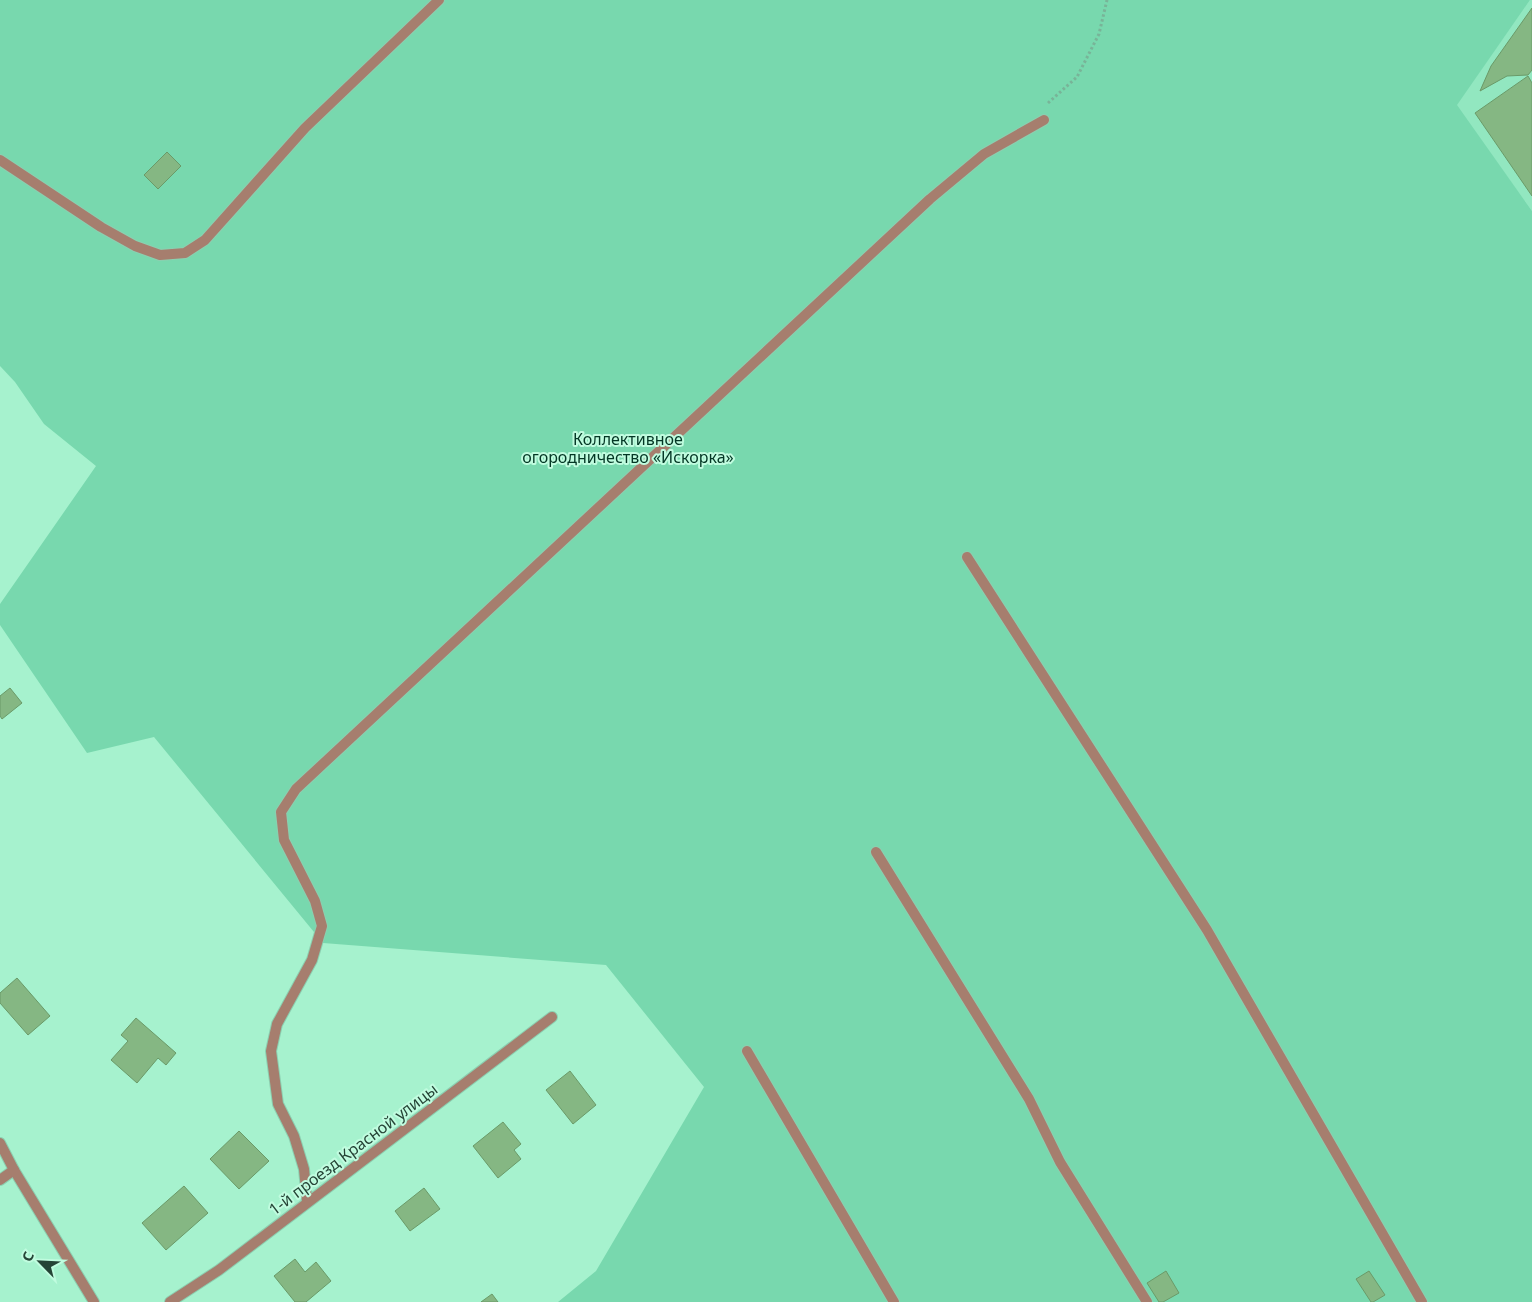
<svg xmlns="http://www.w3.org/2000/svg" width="1532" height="1302" font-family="'Noto Sans',sans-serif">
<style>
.built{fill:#92e7c0}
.green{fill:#78d8ae}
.building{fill:#85b783;stroke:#6a9a68}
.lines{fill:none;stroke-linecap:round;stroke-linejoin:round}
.lane-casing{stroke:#8ccfb0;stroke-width:12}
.street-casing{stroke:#8ccfb0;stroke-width:12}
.path{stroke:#78b498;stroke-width:3;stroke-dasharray:2.5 2.5;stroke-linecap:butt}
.lane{stroke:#a67e6e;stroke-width:10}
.street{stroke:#a67e6e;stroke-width:10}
.labels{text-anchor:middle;stroke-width:4;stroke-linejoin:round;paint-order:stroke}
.park-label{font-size:16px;fill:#033624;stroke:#c0fcdf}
.street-label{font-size:16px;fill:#254436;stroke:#c0fcdf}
</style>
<rect width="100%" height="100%" fill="#a6f2ce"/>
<polygon class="built" points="1530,0 1532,0 1532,211 1456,105"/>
<polygon class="green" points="0,0 1530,0 1457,105 1532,211 1532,1302 558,1302 596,1271 704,1087 606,965 323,943 154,737 87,753 0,625 0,604 96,466 44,424 15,382 0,366"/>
<g class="building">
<polygon points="1532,8 1532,70 1528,75 1507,76 1480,91 1491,66"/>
<polygon points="1528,76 1532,83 1532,196 1475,113"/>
<polygon points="167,152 181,166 158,189 144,175"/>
<polygon points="10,688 22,703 2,719 0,716 0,696"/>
<polygon points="17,978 50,1016 28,1035 0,1003 0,993"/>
<polygon points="136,1018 176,1053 166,1065 158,1058 137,1083 111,1060 128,1041 121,1035"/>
<polygon points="570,1071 596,1105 573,1124 546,1090"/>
<polygon points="503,1122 521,1144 514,1150 521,1159 498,1178 473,1146"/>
<polygon points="239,1131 269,1161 239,1189 210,1159"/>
<polygon points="184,1186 208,1213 166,1250 142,1223"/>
<polygon points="424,1188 440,1209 410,1231 395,1211"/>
<polygon points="295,1259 305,1272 316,1262 331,1281 306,1302 295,1302 274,1276"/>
<polygon points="1166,1271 1179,1293 1163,1302 1159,1302 1147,1283"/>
<polygon points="1369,1271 1385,1295 1373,1302 1371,1302 1356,1279"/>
<polygon points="492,1294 498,1302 481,1302"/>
</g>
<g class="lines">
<defs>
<g id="lane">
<polyline points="0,160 101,227 135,246 160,255 185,253 205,240 305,128 439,0"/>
<polyline points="967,557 1207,930 1422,1302"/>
<polyline points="876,852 1029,1099 1060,1162 1147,1302"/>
<polyline points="747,1051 894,1302"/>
<polyline points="0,1180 14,1170"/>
<polyline points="307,1201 304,1169 294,1136 278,1104 271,1051 277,1024 312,960 322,926 315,901 284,840 281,812 296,789 930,199 984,154 1044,120"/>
</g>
<g id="street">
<polyline points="0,1143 14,1170 94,1302"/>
<polyline points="170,1302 219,1270 552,1017"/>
</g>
</defs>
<use href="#lane" class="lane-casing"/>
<use href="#street" class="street-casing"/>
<polyline class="path" points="1048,103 1077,77 1099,34 1107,0"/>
<use href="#lane" class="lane"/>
<use href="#street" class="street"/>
</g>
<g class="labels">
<g class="park-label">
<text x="628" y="445">Коллективное<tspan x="628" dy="18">огородничество «Искорка»</tspan></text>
</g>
<g class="street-label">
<text transform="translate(353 1149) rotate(-37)" y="6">1-й проезд Красной улицы</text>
</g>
</g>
<g transform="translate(40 1262) rotate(294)" stroke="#c0fcdf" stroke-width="4" paint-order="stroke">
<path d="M0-4L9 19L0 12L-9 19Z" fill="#254436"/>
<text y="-8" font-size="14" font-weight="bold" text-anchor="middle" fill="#254436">С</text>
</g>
</svg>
